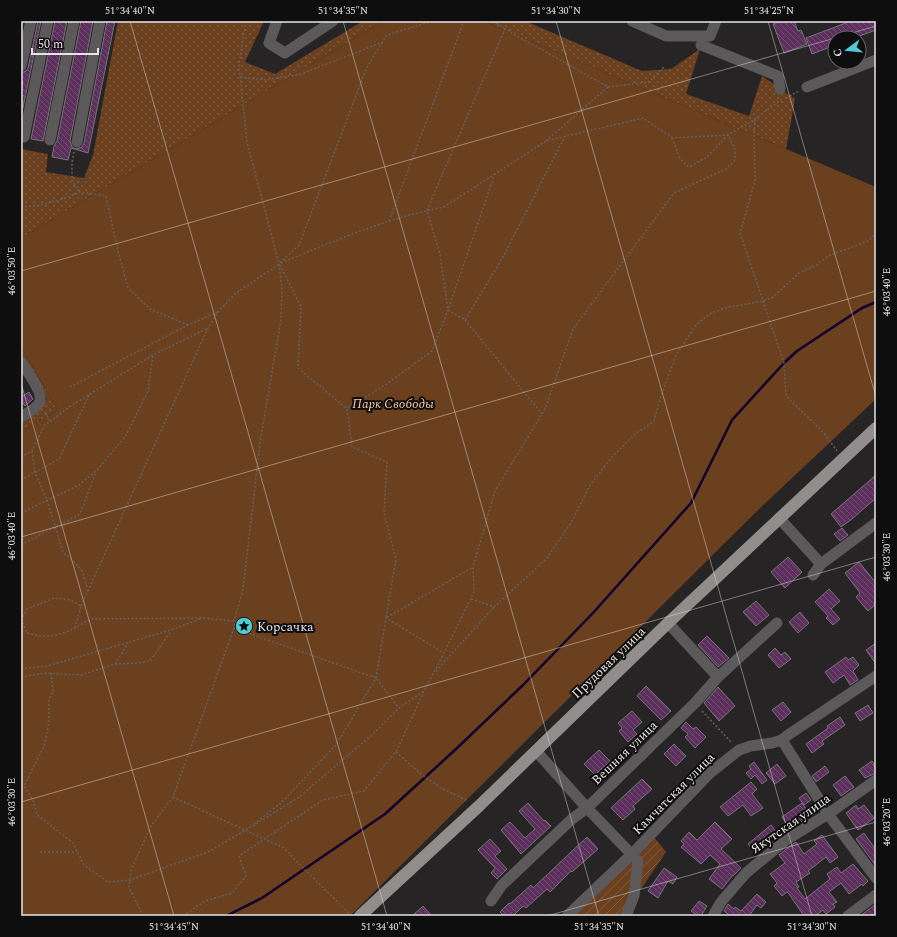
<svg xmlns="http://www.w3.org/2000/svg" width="897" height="937" font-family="Spectral,serif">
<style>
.grass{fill:url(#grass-dots)}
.park{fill:#6a401e}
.garden{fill:url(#garden-furrows)}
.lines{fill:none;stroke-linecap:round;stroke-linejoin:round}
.stream{stroke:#11002d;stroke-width:2.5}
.building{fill:url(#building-back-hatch);stroke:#767376}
.path{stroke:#646162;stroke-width:1.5;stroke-dasharray:2 2;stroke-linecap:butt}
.minor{stroke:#5b5959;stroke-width:11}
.major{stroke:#908d8c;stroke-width:12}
.ticks{fill:none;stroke:#e7e5e5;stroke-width:1;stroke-opacity:0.45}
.labels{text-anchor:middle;stroke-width:4;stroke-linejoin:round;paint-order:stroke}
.park-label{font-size:13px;font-style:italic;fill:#fccaa6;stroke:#0f0e0e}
.poi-label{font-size:13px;fill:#e7e5e5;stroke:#0f0e0e;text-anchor:start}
.street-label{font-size:13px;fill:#e7e5e5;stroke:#0f0e0e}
.neatline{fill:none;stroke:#e7e5e5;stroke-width:1.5}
.ticks-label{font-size:10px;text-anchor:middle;fill:#e7e5e5}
</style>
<defs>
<pattern id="grass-dots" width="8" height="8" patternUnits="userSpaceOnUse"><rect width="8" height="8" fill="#6a401e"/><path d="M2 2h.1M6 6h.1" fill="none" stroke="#7f5b3f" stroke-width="1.8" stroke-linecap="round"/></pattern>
<pattern id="garden-furrows" width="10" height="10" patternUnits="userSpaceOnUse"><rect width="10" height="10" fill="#6a401e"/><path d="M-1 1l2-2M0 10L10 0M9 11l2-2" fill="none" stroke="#7f5b3f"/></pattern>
<pattern id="building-back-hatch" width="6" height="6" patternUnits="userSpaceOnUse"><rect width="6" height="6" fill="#5c2f5d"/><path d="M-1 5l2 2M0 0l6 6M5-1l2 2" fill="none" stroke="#734d74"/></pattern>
</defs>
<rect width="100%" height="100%" fill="#272425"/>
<g class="grass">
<polygon points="118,21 264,21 245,62 275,74 363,21 383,21 21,238 21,149 48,154 46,172 84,178 93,155"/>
<polygon points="483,21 525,21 642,71 671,69 700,49 686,94 749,116 762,76 795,99 786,149"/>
<polygon points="21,347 58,410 21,432 21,415 47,399 21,353"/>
</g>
<polygon class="park" points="383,21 483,21 876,187 876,399 757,511 350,916 21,916 21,432 58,410 21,347 21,238"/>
<polygon class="garden" points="654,837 666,852 641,889 631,892 623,916 568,916"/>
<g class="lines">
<polyline class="stream" points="226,916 262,898 385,814 456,749 523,685 593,613 691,503 732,420 784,363 797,351 862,308 876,302"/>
</g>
<g class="building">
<polygon points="38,21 41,21 21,117 21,91 23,82 21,82 21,73 26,71 28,68"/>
<polygon points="55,21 67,21 43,141 31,139"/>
<polygon points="81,21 93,21 70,141 72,147 76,149 82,147 84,143 107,21 115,21 88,153 71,148 68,160 52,157 54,146 57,141"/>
<polygon points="781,21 794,21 798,31 801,30 807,44 784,53 773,24"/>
<polygon points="851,21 876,21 876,30 854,38 835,38 835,45 812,54 806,38"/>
<polygon points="29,392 33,399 25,406 21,401 21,397"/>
<polygon points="876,475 876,498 852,519 841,527 831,514"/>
<polygon points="842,528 848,535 840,541 834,534"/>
<polygon points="788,557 802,572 785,588 771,572"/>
<polygon points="859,562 876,583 876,604 868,611 856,597 860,593 845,573"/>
<polygon points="829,589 840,601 831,609 840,619 833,625 826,618 828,616 815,602"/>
<polygon points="756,601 769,615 756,626 743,612"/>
<polygon points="800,612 809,623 798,633 789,622"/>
<polygon points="707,636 729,658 718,667 698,645"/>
<polygon points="876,643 876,664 866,650"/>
<polygon points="775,648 781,655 785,652 791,659 779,668 768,655"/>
<polygon points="846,657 848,660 853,657 859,665 853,671 858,680 850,685 844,675 833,683 825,672"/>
<polygon points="646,686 671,711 661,720 637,696"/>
<polygon points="718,687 735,706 719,721 704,703"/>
<polygon points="783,702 791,712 781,721 772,710"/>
<polygon points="868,705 873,713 860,721 855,713"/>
<polygon points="632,711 642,722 633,730 637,734 628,742 619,731 622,728 618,723"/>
<polygon points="840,717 845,725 822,741 824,744 812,753 806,744 828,728 827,726"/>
<polygon points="686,722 693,729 696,727 706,737 695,748 685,737 688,734 681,728"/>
<polygon points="674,744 686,756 676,766 664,754"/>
<polygon points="599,750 610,761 595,775 584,764"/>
<polygon points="872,761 876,767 876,773 865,778 859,770"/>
<polygon points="754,762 767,780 762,784 755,775 751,779 746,773 751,769 749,766"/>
<polygon points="777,764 786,776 775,784 766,773"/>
<polygon points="825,766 829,772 816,782 812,776"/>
<polygon points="845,776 854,787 841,796 833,785"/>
<polygon points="642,779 652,789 633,806 635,809 623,820 611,808"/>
<polygon points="751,782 757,789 752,794 763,808 751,816 743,805 728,816 720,807"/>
<polygon points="806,793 811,800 804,805 799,798"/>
<polygon points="528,803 544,821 545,820 551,826 521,854 501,830 510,822 525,838 535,829 519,811"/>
<polygon points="802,803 811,816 790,829 782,817"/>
<polygon points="856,805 858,809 864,805 874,818 858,830 846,813"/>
<polygon points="715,822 732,839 721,849 741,868 733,876 733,875 722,889 709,879 720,864 710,855 701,864 681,847 684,844 681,841 689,832 697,840"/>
<polygon points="771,825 777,833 786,827 788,831 756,854 748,844"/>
<polygon points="864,833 876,850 876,866 856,839"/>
<polygon points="822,835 838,857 830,863 826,857 808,871 810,873 796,882 799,887 797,888 805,899 830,879 827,874 837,867 841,873 853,864 868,881 863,886 862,884 849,894 841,883 829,892 837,902 833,904 835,907 826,914 823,910 815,916 804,916 789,894 787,892 782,896 774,886 777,883 770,874 785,863 779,855 790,846 796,842 804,854 817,844 814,841"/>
<polygon points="587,837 598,849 572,872 571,871 550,892 547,889 526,908 523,906 513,916 504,916 500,912 509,903 510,904 531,885 533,888"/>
<polygon points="490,839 501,851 495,856 507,869 497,879 491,873 495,868 478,850"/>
<polygon points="664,868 677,877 673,884 668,881 658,898 648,891"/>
<polygon points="757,894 766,902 761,908 757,905 749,916 728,916 729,915 724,911 728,904 734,909 735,907 741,911"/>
<polygon points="699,901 707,906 701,916 698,916 691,911"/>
<polygon points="876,904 876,916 860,916"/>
<polygon points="423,906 432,916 412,916"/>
</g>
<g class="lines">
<g class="path">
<polyline points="493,21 505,29"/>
<polyline points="240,77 265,80 301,74 383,42"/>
<polyline points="608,87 649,82 665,66"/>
<polyline points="786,98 799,91"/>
<polyline points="755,119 754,133 755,181 740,233 784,363 786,396 824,433 837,451"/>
<polyline points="546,141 608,87 505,29 427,210 440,255 448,310 465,320 503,257 565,136"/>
<polyline points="74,152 72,162 72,181 80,192"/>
<polyline points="21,207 35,206 60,200 80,192 106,196 117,247 128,288 150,309 188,325"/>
<polyline points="389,221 464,21"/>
<path d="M281,263C334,241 387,218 444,207L546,141L643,118L672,138L728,135L755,119L782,99"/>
<polyline points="280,265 301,307 298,368 347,409 352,447 387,462 384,513 396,559 386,618 473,567"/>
<polyline points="465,320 542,414"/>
<polyline points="70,387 188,325 218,312"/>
<polyline points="348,408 385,385 432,351 448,310 495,173"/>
<polyline points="45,412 50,421"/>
<polyline points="32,451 35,472 47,500 63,552 82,570 88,590"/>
<polyline points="21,457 32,451 44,426 69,407 153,355 208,328"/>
<polyline points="21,480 59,459 89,395"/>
<polyline points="21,513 79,485 96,471 125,437 148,391 153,355"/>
<polyline points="21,545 80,514 96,472"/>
<polyline points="471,599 494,607 547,558 572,521 589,487 611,458 634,435 654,421 661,396 676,355 696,325 711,313 729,307 764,301 773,297 799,273 817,265 828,256 868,241 876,234"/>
<polyline points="81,606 208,328 218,312 235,294 279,264 299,245 367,67 387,35 433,21"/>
<path d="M75,628L81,606L71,600L54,598L27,609L21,620L27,633C32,634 38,636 43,636C61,637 77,627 91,619L202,618L234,621"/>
<polyline points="234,628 376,678 399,708 425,690"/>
<polyline points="115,664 138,663 150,661 171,631"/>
<polyline points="21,669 47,666 171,630 200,619"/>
<polyline points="436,671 494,607"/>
<polyline points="51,673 53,691 49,699 49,721 45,744 24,786 33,800 37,815 73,843 84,865 108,882 130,880 208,852 246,830 298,798 372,735 399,708"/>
<polyline points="21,677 45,673 81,675 115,664 128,643"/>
<polyline points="702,711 732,743"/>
<polyline points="396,752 421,774 441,788 468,801"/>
<polyline points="173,797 284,848 304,869 351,915"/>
<polyline points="254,824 281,803 336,745 376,678 386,618 444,653"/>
<polyline points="40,852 77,852"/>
<polyline points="143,916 129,887 131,870 151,826 173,797 234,628 234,621 243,589 260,443 281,319 282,289 279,264 247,142 239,65 246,21"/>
<polyline points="183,916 205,901 232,893 246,876 239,856 323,800 364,791 397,750 425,689 444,653 474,592 473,567 495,491 545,409 573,329 674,193 726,169 735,160 735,149 728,135 707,157 689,167 680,159 672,138"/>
</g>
<g class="minor">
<polyline points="277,21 269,43 285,53 333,21"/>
<polyline points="632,21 666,36 710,36 716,21"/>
<polyline points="701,45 778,76 780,89"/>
<polyline points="21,66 31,21"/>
<polyline points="807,87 876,60"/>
<polyline points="24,137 48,21"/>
<polyline points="50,140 74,21"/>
<polyline points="77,142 100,21"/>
<path d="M21,362C26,369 43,393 40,401C38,408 27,413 21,417"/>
<polyline points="779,518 821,564"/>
<polyline points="813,575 821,564 876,523"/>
<polyline points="668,623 718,677"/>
<polyline points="782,740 828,814 876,878"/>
<polyline points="536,751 587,808 638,861 634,896 626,916"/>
<polyline points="491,901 502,885 572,819 587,808 695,703 718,677 777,623"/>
<polyline points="567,916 632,854 710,773 739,750 751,746 772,743 782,740 788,735 876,676"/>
<polyline points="713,916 721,902 746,873 786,840 828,814 876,780"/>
<polyline points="848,916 876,895"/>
</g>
<polyline class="major" points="360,916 479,806 668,623 876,428"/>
</g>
<path class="ticks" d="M130,21L387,916M343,21L599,916M556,21L812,916M768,21L876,397M835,38L876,26M21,271L835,38M21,383L174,916M21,537L876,291M21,802L876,557M547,916L876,822"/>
<defs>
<symbol id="sight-disc" viewBox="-11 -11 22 22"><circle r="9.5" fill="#52cbd8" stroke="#0f0e0e"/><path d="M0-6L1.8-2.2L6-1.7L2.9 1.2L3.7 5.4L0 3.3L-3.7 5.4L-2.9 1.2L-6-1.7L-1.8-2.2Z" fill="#111"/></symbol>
</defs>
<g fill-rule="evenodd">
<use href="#sight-disc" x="234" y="616" width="20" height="20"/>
</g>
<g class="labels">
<g class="park-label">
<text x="393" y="408">Парк Свободы</text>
</g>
<g class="poi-label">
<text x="257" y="631">Корсачка</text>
</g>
<g class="street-label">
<text transform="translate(608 662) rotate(-44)" y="5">Прудовая улица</text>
<text transform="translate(624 752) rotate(-44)" y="5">Вешняя улица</text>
<text transform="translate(673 793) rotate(-45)" y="5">Камчатская улица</text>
<text transform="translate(790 823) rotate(-35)" y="5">Якутская улица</text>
</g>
</g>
<rect width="897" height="937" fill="none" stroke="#0f0e0e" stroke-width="44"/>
<g transform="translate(847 50) rotate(254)"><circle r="19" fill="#0f0e0e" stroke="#656464"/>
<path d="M0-3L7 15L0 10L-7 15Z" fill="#52cbd8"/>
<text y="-6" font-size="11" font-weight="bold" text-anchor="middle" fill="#e7e5e5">С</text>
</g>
<path d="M32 48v6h66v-6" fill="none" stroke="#e7e5e5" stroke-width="2"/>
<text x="38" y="48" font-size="12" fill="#e7e5e5" stroke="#0f0e0e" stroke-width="3" paint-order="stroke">50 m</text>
<rect x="22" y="22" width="853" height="893" class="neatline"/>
<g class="ticks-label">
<text x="130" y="14">51°34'40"N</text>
<text x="343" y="14">51°34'35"N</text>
<text x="556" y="14">51°34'30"N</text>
<text x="769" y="14">51°34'25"N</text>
<text transform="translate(11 271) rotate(-90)" y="4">46°03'50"E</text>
<text transform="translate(886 292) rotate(-90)" y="4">46°03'40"E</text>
<text transform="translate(11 536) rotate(-90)" y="4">46°03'40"E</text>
<text transform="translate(886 557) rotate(-90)" y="4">46°03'30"E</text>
<text transform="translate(11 802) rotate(-90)" y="4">46°03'30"E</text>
<text transform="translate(886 822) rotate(-90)" y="4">46°03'20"E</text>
<text x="174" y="930">51°34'45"N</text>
<text x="386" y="930">51°34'40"N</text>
<text x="599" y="930">51°34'35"N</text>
<text x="812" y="930">51°34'30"N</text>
</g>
</svg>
